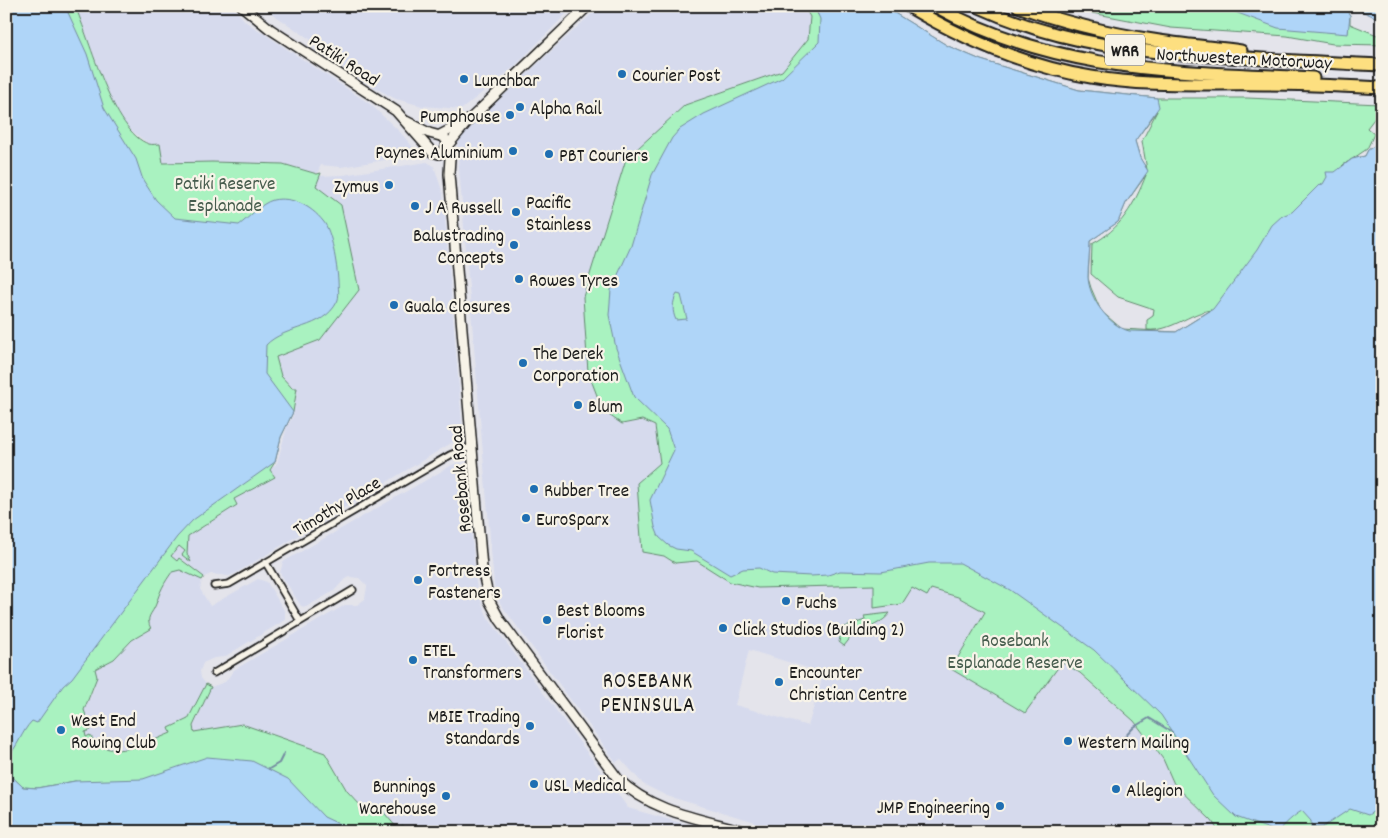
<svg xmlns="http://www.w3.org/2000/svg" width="1388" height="838" font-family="Dekko,sans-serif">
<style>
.built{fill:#d6daed;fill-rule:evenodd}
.green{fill:#a9f2c0;stroke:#62876e;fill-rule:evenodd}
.water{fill:#afd5f8;stroke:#748ba0;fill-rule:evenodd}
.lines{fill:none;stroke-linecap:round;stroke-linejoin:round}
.stream{stroke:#748ba0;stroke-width:2}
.street-casing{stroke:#1c1c1c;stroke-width:9}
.secondary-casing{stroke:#1c1c1c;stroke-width:12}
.highway-casing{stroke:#1c1c1c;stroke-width:15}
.street{stroke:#f7f3e8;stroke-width:5.5}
.secondary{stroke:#f7f3e8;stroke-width:9}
.highway{stroke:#fddf80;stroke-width:11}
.poi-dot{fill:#1f6fb2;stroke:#f7f3e8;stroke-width:2}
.labels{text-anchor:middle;stroke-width:4.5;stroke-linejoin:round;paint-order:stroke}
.shield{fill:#f7f3e8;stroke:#5e5c59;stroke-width:1}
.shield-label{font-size:18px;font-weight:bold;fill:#1c1c1c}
.street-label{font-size:19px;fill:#1c1c1c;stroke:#f7f3e8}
.poi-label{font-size:19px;fill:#1c1c1c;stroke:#f7f3e8;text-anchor:start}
.park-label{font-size:19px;fill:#465c4d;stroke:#f7f3e8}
.quarter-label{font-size:21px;letter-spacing:1px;fill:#1c1c1c;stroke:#f7f3e8}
</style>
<rect width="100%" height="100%" fill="#e4e4eb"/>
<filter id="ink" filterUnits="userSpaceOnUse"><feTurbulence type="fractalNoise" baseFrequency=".02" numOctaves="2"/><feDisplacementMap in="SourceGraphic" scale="10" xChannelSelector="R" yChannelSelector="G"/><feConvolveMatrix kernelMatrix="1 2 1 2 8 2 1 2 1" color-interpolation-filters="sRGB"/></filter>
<g filter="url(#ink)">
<g class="built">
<polygon points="75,6 232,6 246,22 370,104 400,132 416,151 410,156 341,167 321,165 317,174 283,164 212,162 163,164 149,144 125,126 107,92"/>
<polygon points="261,6 574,6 514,67 462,109 422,106 396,99 379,90 343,67 345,63"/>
<path d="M600,6H804L810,17L808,39L782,71L685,105L622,424L642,420L655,426L660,463L642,535V551L664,556L675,563L697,560L913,584L958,597L985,612L951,669L1063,659L1134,721L1163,759L1174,784L1212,821L1219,832H779L758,826L752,821L667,796L643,784L621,759L616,762L508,614L500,603L494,585L458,156L457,146L462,134ZM749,650L824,673L808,726L735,705Z"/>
<polygon points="427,162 434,166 443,194 463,436 236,573 229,576 211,574 204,577 180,558 177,561 170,556 179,546 185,551 182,555 190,561 187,554 187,537 237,505 234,499 275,477 270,470 277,463 287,427 293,416 297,388 292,388 281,376 276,357 320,340 315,186 319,176 343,175"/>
<polygon points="461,463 465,466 477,592 488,618 628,808 713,832 407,832 403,825 397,828 380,808 361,806 347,791 325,753 242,724 194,732 193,727 211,687 225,682 234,670 345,605 357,605 365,599 367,586 359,578 350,577 344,580 334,591 306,607 301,606 280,573 283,562 454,464"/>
<polygon points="176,570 196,576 202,580 200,589 210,606 258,579 267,582 285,612 285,620 224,657 214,658 203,663 200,671 201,678 206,684 188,719 169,728 171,733 133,748 112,750 103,748 90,736 86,737 85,732 84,710 94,688 95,669 114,659 132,640 151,629 147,620 155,606 157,594 172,572"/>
</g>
<g class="green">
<path d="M6,6H75C90,39 113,133 149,144C152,145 157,144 160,144L163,163L212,162L283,164L317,174L321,173L316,186L341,205L359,290L320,340L276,357L281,376L292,388H297L293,412L281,437L275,462L270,470L275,477L234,499L237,505L188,536L187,554L191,562L182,555L185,551L179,546L171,556L177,561L179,558L204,577L202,580L180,570L172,572C164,583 160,591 156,604C152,615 145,616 151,629L132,640L114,659L95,669L97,677L84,710L91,730L85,732L86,737L90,735C108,764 146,743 171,733L169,728L188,719L206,684L211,687L193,726L194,732L242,724L325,753L347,791L361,806L380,808L397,828L403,825L407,832H293L75,781L37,788L23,787L6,771Z"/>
<path d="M804,6H813L819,16L814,6H883L948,46L981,60L1079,90L1157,98H1247L1379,104L1377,115L1367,128L1374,134L1367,149L1342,166L1352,159L1365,156L1368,150L1382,141V828L1364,829L1358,824L1347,832H1219L1212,821L1174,784L1163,759L1134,721L1080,673L1062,662L1025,713L951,669L985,612L958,597L931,589L927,596L912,588L902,604L874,608V585L758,588L730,582L697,561L675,563L664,556L642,552L637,483L660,463L655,426L642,420L622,424L603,411L588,372L583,297L626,159L685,105L782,71L808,39L810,17ZM1157,111L1142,141L1147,170L1140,158L1135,141ZM1146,175C1135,204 1120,230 1092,244L1091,274L1118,297L1154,309L1153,316L1147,320V330C1171,332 1189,313 1211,310L1176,332L1122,329L1101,311L1091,288L1088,278L1090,241L1118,222L1126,203Z"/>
<polygon points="1055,6 1342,6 1350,15 1350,24 1382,37 1382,45 1333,44 1287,36 1171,28"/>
<path d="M890,613C882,624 869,626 859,634L855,632L844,646L839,642L842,628L865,620L864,616Z"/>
</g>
<g class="water">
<path d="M6,6H65L87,54L104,108L136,159L143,180L156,200L175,218L239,225C249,218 261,203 273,200C292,196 311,206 323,221C332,231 337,266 338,280C338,287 340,297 337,302C323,330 285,325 266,345L265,374L293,412L281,437L275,462L193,520L177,537L72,678L63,686L37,723L32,721C21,732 18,748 6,758Z"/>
<path d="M814,6H883L948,46L981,60L1079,90L1157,98L1159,107L1135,141L1140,158L1148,171L1126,203L1118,222L1090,241C1090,253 1088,265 1088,277C1089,298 1108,325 1129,331L1176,332L1213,309L1257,250L1272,225L1282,216L1292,212L1319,185L1323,184L1327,177L1326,172H1335L1352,159L1365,156L1368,150L1382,141V803L1376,810L1368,815L1350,809L1323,827L1311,828V821L1302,811C1294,815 1284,825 1278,832L1236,817L1213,795L1161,715L1094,650L1010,590L960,563H929L881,572L840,571L828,575L811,576L772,574L759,568L743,569L730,575L691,551L676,549L668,545L659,537L655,527L650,500L674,450L667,429L634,397L616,348L609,315L611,290L631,246L652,175L672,138L680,129L704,114L782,78L819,42L820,19ZM677,294L681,295L687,319L676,320C672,312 672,302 677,294Z"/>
<polygon points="1219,6 1342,6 1350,15 1348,34 1278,28"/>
<polygon points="1350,6 1382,6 1382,20"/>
<polygon points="207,757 252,761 288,779 324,817 356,832 6,832 6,771 23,787 37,788 75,781 143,779"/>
</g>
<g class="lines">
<g class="stream">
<polyline points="1121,741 1134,727 1149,718 1172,732"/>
<polyline points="269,769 279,763 284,753"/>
</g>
<defs>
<g id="street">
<polyline points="266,563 300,621"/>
<polyline points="214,586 229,584 450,455 473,446"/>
<polyline points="214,673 353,590"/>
</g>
<g id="secondary">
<polyline points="242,6 270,29 396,111 432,152 439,154 446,150 447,142 444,137 429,133 406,121"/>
<polyline points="440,135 465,122"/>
<polyline points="448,145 468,121 588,6"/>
<path d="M447,146L450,158L449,174L482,568L489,600L500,620L618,779C653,813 702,819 747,832"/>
</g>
<g id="highway">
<path d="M908,6C965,40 1025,66 1091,77C1148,87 1206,83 1264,84C1304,84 1343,86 1382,88"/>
<path d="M935,6C1058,74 1178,71 1313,78"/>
<path d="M977,6C1066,47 1153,54 1248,58C1293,61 1337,63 1382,65"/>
<path d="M1018,6C1062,22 1107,33 1153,40C1182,45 1212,47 1241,51"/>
</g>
</defs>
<use href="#street" class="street-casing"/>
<use href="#secondary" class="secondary-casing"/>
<use href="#highway" class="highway-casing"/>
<use href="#street" class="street"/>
<use href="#secondary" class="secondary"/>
<use href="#highway" class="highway"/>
</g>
</g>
<g class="poi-dot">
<circle cx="622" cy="74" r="5"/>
<circle cx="464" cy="79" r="5"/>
<circle cx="520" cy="107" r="5"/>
<circle cx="510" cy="115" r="5"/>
<circle cx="513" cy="151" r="5"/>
<circle cx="549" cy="154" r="5"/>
<circle cx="389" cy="185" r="5"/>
<circle cx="415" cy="206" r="5"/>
<circle cx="516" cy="212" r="5"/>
<circle cx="514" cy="245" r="5"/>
<circle cx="519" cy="279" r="5"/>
<circle cx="394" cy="305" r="5"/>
<circle cx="523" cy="363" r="5"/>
<circle cx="578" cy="405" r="5"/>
<circle cx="534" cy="489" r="5"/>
<circle cx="526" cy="518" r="5"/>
<circle cx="418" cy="580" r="5"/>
<circle cx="786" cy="601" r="5"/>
<circle cx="547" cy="620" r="5"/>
<circle cx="723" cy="628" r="5"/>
<circle cx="413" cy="660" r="5"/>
<circle cx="779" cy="682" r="5"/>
<circle cx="530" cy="726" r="5"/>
<circle cx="61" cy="730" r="5"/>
<circle cx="1068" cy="741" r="5"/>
<circle cx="534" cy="784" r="5"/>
<circle cx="1116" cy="789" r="5"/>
<circle cx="446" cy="796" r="5"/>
<circle cx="1000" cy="806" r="5"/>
</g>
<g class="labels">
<rect class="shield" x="1105" y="34.5" width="40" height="31" rx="4"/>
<g class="shield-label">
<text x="1125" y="56">WRR</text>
</g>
<g class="street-label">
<text transform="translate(1244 57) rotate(3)" y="7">Northwestern Motorway</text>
<text transform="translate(345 59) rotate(33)" y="7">Patiki Road</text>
<text transform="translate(459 479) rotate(-95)" y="7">Rosebank Road</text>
<text transform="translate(336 505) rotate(-31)" y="7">Timothy Place</text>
</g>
<g class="poi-label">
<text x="632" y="81">Courier Post</text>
<text x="474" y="86">Lunchbar</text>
<text x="530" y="114">Alpha Rail</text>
<text x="500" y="122" text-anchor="end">Pumphouse</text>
<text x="503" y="158" text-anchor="end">Paynes Aluminium</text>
<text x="559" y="161">PBT Couriers</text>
<text x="379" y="192" text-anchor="end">Zymus</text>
<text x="526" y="208">Pacific<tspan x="526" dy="22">Stainless</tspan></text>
<text x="425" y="213">J A Russell</text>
<text x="504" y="241" text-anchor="end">Balustrading<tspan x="504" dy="22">Concepts</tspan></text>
<text x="529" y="286">Rowes Tyres</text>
<text x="404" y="312">Guala Closures</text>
<text x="533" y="359">The Derek<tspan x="533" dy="22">Corporation</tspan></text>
<text x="588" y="412">Blum</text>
<text x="544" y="496">Rubber Tree</text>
<text x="536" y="525">EuroSparx</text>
<text x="428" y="576">Fortress<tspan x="428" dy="22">Fasteners</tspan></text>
<text x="796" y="608">Fuchs</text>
<text x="557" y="616">Best Blooms<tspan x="557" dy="22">Florist</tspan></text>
<text x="733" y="635">Click Studios (Building 2)</text>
<text x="423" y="656">ETEL<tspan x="423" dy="22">Transformers</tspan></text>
<text x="789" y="678">Encounter<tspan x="789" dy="22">Christian Centre</tspan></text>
<text x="520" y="722" text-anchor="end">MBIE Trading<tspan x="520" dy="22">Standards</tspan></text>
<text x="71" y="726">West End<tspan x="71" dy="22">Rowing Club</tspan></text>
<text x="1078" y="748">Western Mailing</text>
<text x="544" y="791">USL Medical</text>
<text x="436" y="792" text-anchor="end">Bunnings<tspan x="436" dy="22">Warehouse</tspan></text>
<text x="1126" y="796">Allegion</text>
<text x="990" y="813" text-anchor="end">JMP Engineering</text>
</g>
<g class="park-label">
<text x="225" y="189">Patiki Reserve<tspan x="225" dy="22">Esplanade</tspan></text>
<text x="1015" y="646">Rosebank<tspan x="1015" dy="22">Esplanade Reserve</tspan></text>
</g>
<g class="quarter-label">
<text x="648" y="687">ROSEBANK<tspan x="648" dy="24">PENINSULA</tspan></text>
</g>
</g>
<rect width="1388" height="838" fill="none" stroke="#f7f3e8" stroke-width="25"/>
<rect x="12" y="12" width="1363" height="813" fill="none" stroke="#1c1c1c" stroke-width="2" filter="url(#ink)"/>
</svg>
